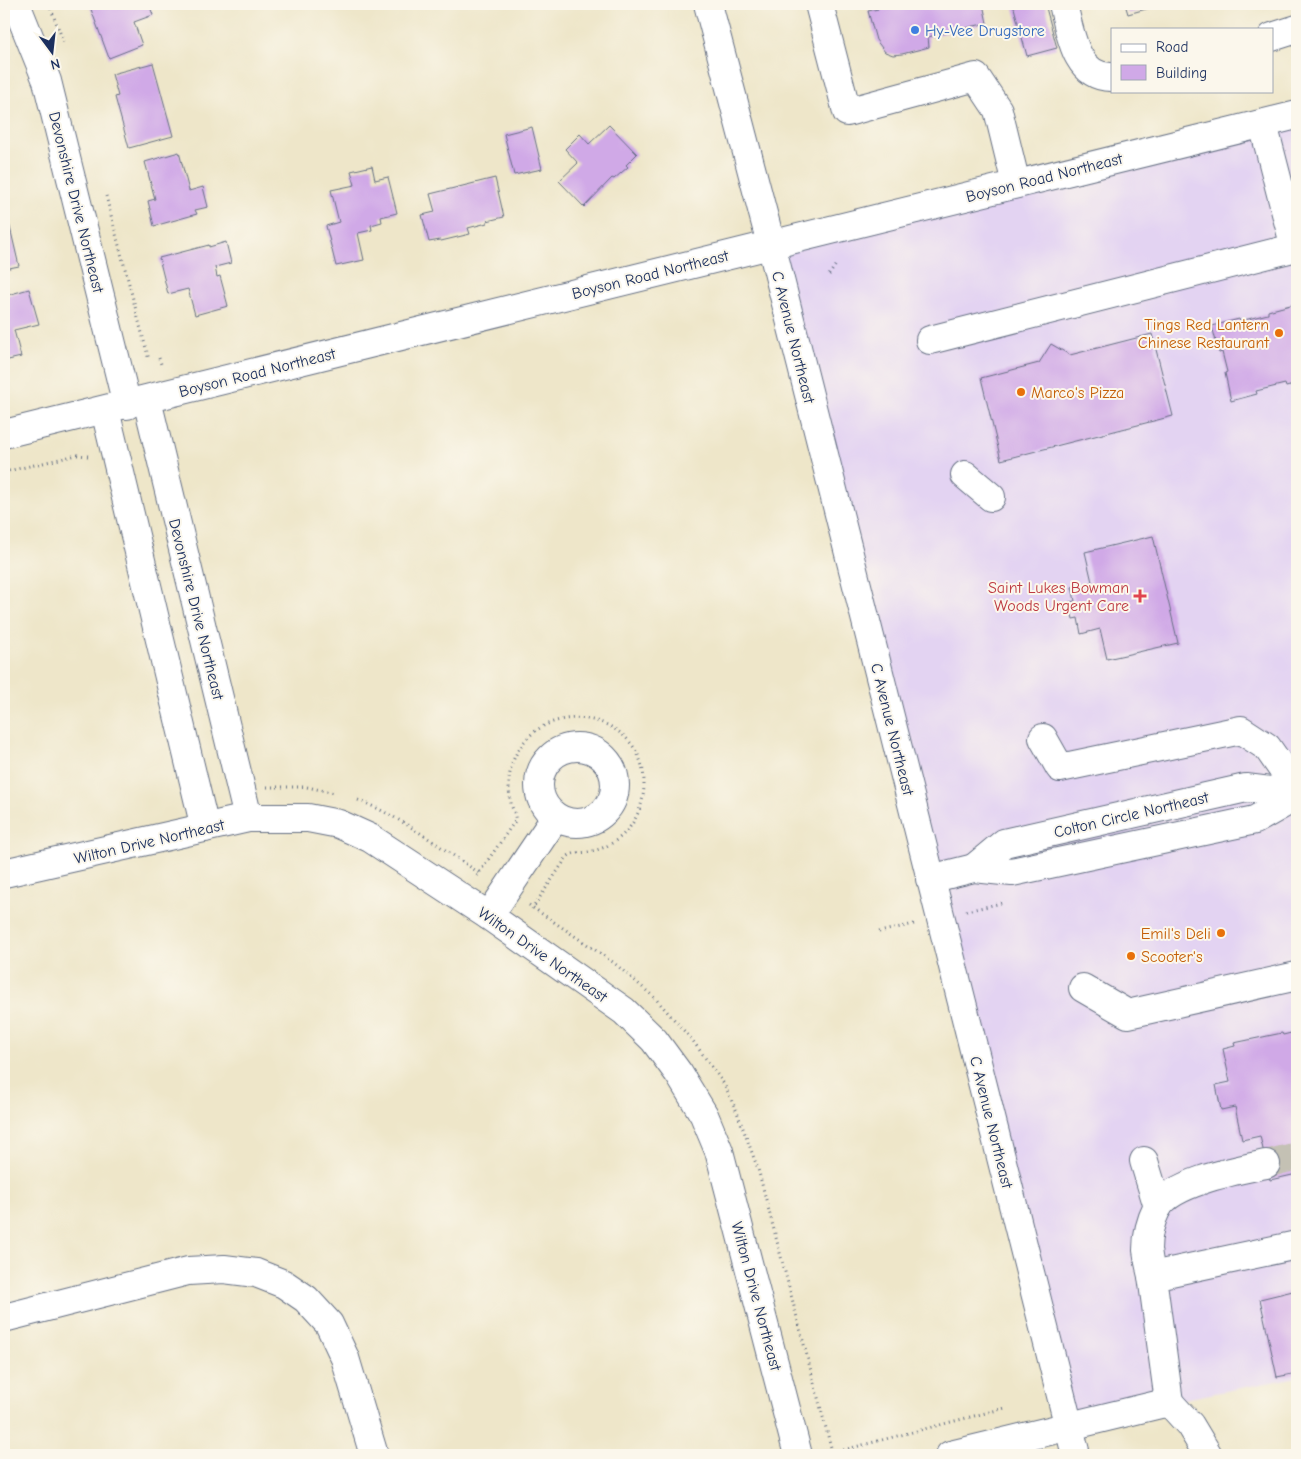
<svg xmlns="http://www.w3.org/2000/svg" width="1301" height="1459" font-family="'Comic Neue',sans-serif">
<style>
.built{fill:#e3d3f2}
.building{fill:#d0a9e7}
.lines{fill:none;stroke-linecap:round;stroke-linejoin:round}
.minor-tunnel{stroke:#c4c1b4;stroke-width:28;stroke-dasharray:28 14;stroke-linecap:butt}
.minor-casing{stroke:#656f83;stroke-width:30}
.major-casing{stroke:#656f83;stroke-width:30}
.path{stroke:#656f83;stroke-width:3;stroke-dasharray:1 4;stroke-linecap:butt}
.minor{stroke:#fff;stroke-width:28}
.major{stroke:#fff;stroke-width:28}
.shop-dot{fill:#3f7fe0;stroke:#fbf7ec;stroke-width:2}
.food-dot{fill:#e8710a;stroke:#fbf7ec;stroke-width:2}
.health-dot{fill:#e0444e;stroke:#fbf7ec;stroke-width:2}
.labels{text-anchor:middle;stroke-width:4;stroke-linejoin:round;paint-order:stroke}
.shop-label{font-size:16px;fill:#366cbe;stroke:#fbf7ec;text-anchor:start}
.street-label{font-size:16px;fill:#1b2f5e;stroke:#fbf7ec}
.food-label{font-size:16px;fill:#c56008;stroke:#fbf7ec;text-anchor:end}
.health-label{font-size:16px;fill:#be3a42;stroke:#fbf7ec;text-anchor:end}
</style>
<rect width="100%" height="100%" fill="#fbf7ec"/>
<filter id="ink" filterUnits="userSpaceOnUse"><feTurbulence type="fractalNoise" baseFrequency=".02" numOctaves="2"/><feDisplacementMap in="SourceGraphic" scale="10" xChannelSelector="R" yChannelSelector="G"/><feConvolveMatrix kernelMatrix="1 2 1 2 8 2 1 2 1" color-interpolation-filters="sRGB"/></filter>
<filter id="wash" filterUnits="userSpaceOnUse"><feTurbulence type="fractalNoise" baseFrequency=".0096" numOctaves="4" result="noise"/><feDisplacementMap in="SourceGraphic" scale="20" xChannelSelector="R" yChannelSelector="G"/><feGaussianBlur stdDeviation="1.12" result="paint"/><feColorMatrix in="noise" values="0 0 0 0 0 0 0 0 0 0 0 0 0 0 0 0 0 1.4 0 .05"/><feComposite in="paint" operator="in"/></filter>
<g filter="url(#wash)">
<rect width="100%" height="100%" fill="#eee6c9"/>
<polygon class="built" points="1297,114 1297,1377 1169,1402 1068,1426 771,244"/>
<g id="blocks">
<g class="building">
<polygon points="89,4 149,4 153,15 134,22 142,45 109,58"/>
<polygon points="877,4 983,4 987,23 928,37 929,47 902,54 893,55 885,52 876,40 868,11 878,9"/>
<polygon points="1013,4 1045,4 1057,48 1027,56"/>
<polygon points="1125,4 1164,4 1128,14"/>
<polygon points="153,63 173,136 129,148 115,97 118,96 112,74"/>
<polygon points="609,125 637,154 626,165 628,167 614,179 612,178 584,207 559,181 578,163 565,149 580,134 589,144"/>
<polygon points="532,127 542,169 514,175 504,134"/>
<polygon points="179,152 189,191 203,187 208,207 195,210 197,214 154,226 148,201 155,199 145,162"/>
<polygon points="372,166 375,180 388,177 397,213 381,217 382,222 371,225 372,230 358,233 364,260 336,266 326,226 339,222 331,190 355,185 351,171"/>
<polygon points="495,178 504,217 487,221 487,223 468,228 470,234 441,241 440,240 429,242 422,215 435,212 430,194"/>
<polygon points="9,223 19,266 4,269 4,224"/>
<polygon points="226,242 231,263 215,267 217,277 220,276 228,306 195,315 188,289 168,294 159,258 209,245 209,247"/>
<polygon points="29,289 39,324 14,330 21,357 4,361 4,296"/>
<polygon points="1294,304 1297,315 1297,384 1286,387 1285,384 1256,391 1257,394 1231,401 1225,373 1227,372 1222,352 1219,353 1212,326 1239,319 1240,321 1268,314 1268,311"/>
<polygon points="1152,334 1173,416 1001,460 981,378 1039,363 1051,344 1070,355"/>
<polygon points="1153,536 1178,643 1107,659 1100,629 1081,634 1078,618 1073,619 1069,602 1075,601 1072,587 1092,582 1085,552"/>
<polygon points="1295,1032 1297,1043 1297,1174 1270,1180 1260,1136 1242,1140 1235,1107 1221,1110 1216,1085 1230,1082 1223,1049 1235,1046 1234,1043 1282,1033 1283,1035"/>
<polygon points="1297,1290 1297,1373 1277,1377 1260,1299"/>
</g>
</g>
</g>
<g filter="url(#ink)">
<use href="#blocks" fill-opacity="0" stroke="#656f83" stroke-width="1"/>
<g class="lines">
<polyline class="minor-tunnel" points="1266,1164 1297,1156"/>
<defs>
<g id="minor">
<polyline points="16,4 47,81 127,405"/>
<polyline points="708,4 771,244 1076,1455"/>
<polyline points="819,4 847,112 976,77 998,110 1016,184"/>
<path d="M1063,4C1070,31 1075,78 1112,77"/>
<polyline points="1272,37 1297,29"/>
<polyline points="1263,124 1295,248"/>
<polyline points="930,340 1297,247"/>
<polyline points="147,400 248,818"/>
<polyline points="105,410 205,828"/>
<polyline points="965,475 991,497"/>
<polyline points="1043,738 1060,768 1241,730 1267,747 1297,790"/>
<circle cx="577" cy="785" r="38"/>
<polyline points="974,868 1004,843 1246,788 1297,794"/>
<polyline points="4,873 248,818 308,818 339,824 370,838 489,916 624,1011 654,1040 679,1074 704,1115 719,1151 798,1455"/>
<polyline points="930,879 974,868 1012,872 1255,820 1297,796"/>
<polyline points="489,916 555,818"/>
<polyline points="1083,988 1128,1014 1297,976"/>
<polyline points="1144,1161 1158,1207"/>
<path d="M1152,1276C1150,1268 1148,1258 1147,1250C1147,1236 1151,1220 1157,1208C1172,1182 1238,1170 1266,1164"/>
<polyline points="4,1318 188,1271 224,1269 256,1273 284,1284 306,1299 329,1324 345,1358 374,1455"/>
<polyline points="1169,1402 1152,1276 1297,1245"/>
<polyline points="950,1455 1169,1402 1190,1425 1208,1455"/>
</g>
<polyline id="major" points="4,434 1297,115"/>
</defs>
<use href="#minor" class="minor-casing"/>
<use href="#major" class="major-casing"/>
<g class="path">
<polyline points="49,4 64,43"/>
<polyline points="106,196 149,360"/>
<polyline points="829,275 837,263"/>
<polyline points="159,358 162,367"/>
<polyline points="4,472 77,455 88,456"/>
<polyline points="267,787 307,787 335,793"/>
<path d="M358,800C402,817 441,848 481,874"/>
<path d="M477,876L515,821C516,813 512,810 511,803C508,789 508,775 513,761C539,693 645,710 644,784C644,798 640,812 632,824C622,839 606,849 588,852C581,853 573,852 567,857L532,909"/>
<polyline points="529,905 613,962 655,998 693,1041 724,1084 737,1112 758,1169 833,1455"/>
<polyline points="966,911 1002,903"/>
<polyline points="879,932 914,924"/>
<polyline points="824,1455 1005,1408"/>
</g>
<use href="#minor" class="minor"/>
<use href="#major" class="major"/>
</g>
</g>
<circle class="shop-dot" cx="915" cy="30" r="5"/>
<g class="food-dot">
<circle cx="1279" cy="333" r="5"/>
<circle cx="1021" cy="392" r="5"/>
<circle cx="1221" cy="933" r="5"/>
<circle cx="1131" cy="956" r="5"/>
</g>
<path class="health-dot" d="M1137.5 588.5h5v5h5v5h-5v5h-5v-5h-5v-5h5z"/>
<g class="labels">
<g class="shop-label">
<text x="925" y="36">Hy-Vee Drugstore</text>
</g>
<g class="street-label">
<text transform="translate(1044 177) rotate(-14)" y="6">Boyson Road Northeast</text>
<text transform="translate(77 202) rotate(76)" y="6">Devonshire Drive Northeast</text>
<text transform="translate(650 274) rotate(-14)" y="6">Boyson Road Northeast</text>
<text transform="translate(794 337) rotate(76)" y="6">C Avenue Northeast</text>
<text transform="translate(257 372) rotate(-14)" y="6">Boyson Road Northeast</text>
<text transform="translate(197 609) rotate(76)" y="6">Devonshire Drive Northeast</text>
<text transform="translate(893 729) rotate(76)" y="6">C Avenue Northeast</text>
<text transform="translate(1131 814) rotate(-13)" y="6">Colton Circle Northeast</text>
<text transform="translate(149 841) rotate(-13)" y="6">Wilton Drive Northeast</text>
<text transform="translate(543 954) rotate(35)" y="6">Wilton Drive Northeast</text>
<text transform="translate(992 1122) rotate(76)" y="6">C Avenue Northeast</text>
<text transform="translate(757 1296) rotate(75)" y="6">Wilton Drive Northeast</text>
</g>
<g class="food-label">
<text x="1269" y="330">Tings Red Lantern<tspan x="1269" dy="18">Chinese Restaurant</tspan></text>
<text x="1031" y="398" text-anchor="start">Marco's Pizza</text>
<text x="1211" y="939">Emil's Deli</text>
<text x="1141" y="962" text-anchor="start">Scooter's</text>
</g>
<g class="health-label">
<text x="1129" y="593">Saint Lukes Bowman<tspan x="1129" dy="18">Woods Urgent Care</tspan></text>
</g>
</g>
<rect width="1301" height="1459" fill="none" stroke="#fbf7ec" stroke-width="20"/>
<rect x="1111" y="28" width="162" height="65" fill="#fbf7ec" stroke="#a1a7b3"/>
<rect x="1121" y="44" width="25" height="8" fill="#ffffff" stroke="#a1a7b3"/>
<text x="1156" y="52" font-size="15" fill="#1b2f5e">Road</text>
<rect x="1121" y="65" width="25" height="15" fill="#d0a9e7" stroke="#a1a7b3"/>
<text x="1156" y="78" font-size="15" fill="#1b2f5e">Building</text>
<g transform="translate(52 52) rotate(165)" stroke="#fbf7ec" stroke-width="4" paint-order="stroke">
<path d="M0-4L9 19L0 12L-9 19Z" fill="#1b2f5e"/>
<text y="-8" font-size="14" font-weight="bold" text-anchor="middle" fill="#1b2f5e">N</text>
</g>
</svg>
